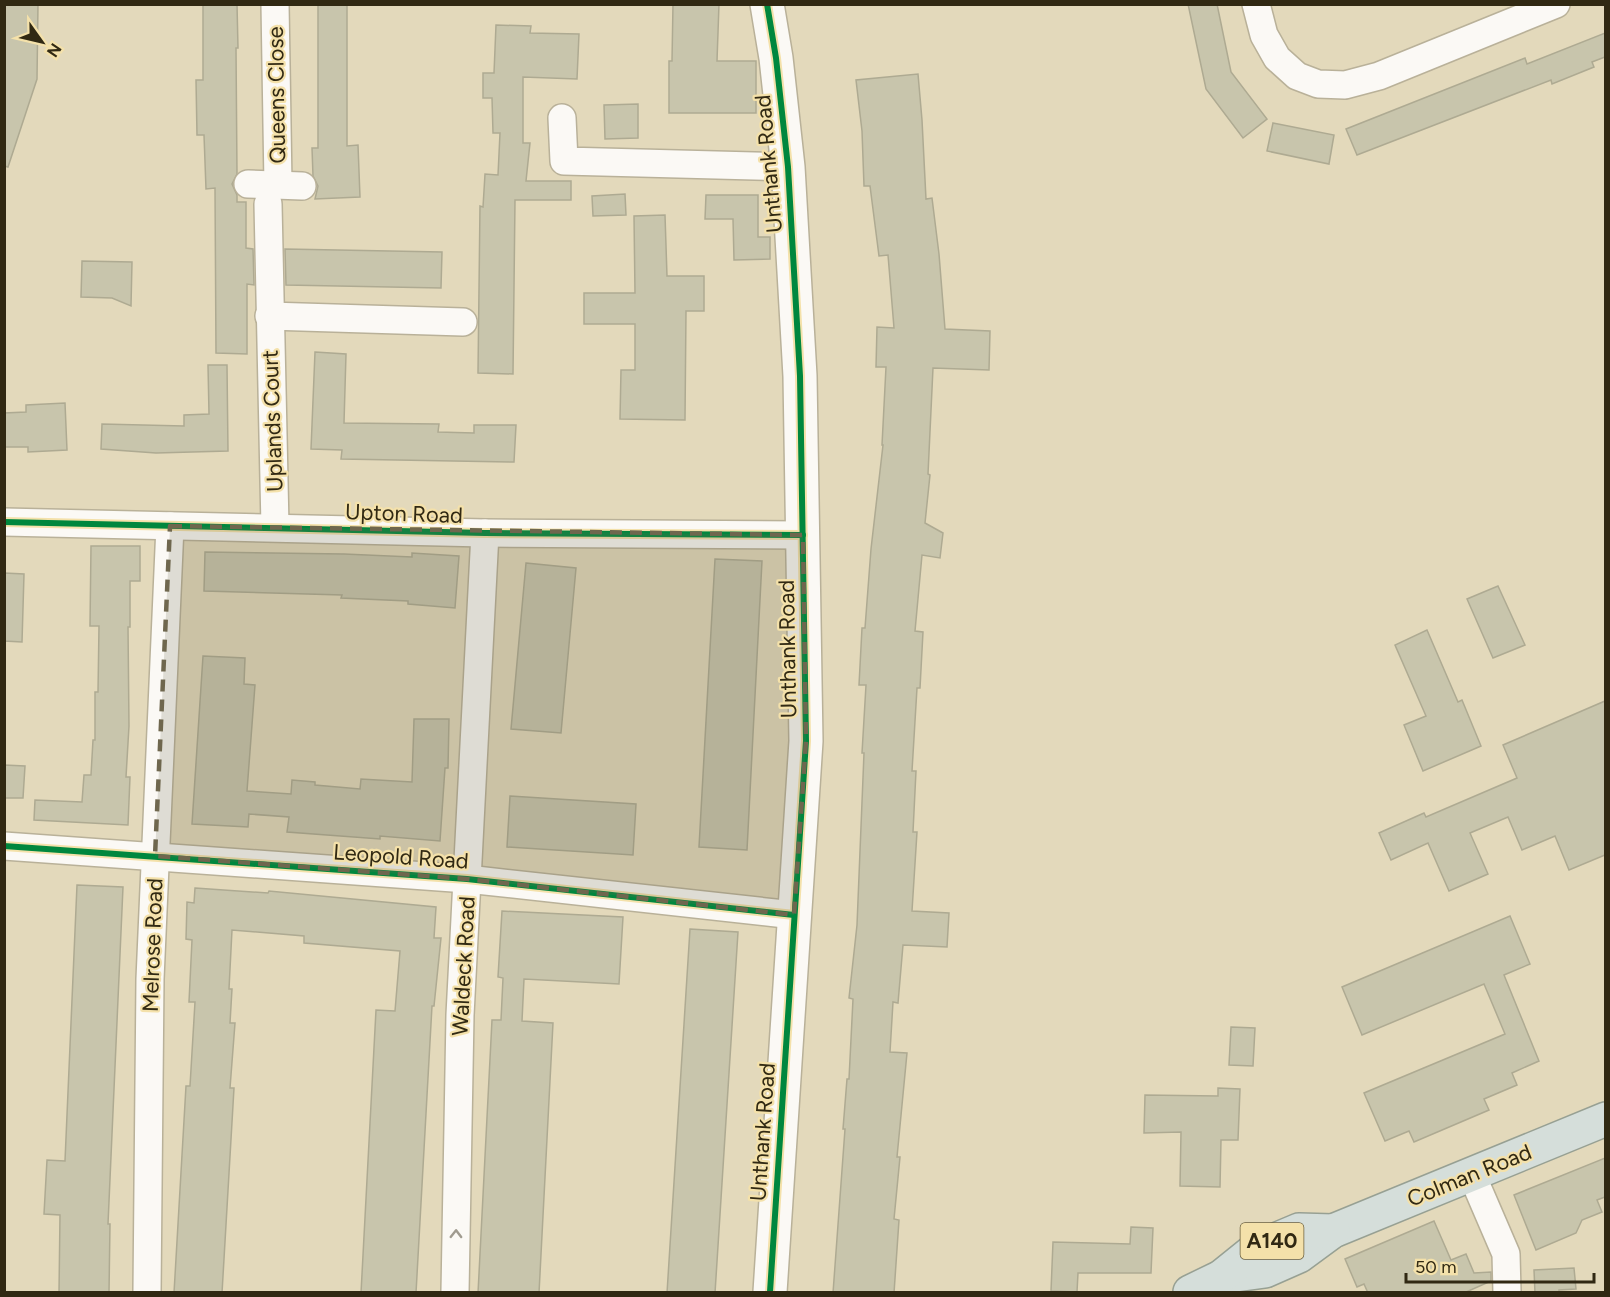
<svg xmlns="http://www.w3.org/2000/svg" width="1610" height="1297" font-family="Figtree,sans-serif">
<style>
.building{fill:#c8c5ac;stroke:#aeaa92;stroke-width:1.5}
.lines{fill:none;stroke-linecap:round;stroke-linejoin:round}
.minor-casing{stroke:#b9b199;stroke-width:30}
.tertiary-casing{stroke:#b9b199;stroke-width:36}
.trunk-casing{stroke:#97a093;stroke-width:36}
.minor{stroke:#fbf9f5;stroke-width:27}
.tertiary{stroke:#fbf9f5;stroke-width:33}
.trunk{stroke:#d5deda;stroke-width:33}
.cycleway-casing{stroke:#f4e1aa;stroke-width:10}
.cycleway{stroke:#00873e;stroke-width:6}
.oneway{stroke:#a09b8f}
.marked{fill:#6f674e;fill-opacity:0.2;stroke:#6f674e;stroke-width:4.5;stroke-dasharray:12 8;stroke-linejoin:round}
.labels{text-anchor:middle;stroke-width:4.5;stroke-linejoin:round;paint-order:stroke}
.shield{fill:#f4e1aa;stroke:#6c6040;stroke-width:1.5}
.shield-label{font-size:21px;font-weight:bold;fill:#312913}
.street-label{font-size:22px;fill:#312913;stroke:#f4e1aa}
</style>
<rect width="100%" height="100%" fill="#e3d9bb"/>
<g class="building">
<polygon points="4,4 38,4 37,79 8,167 4,166"/>
<polygon points="203,4 237,4 238,48 236,48 237,174 232,184 237,195 237,202 246,202 246,248 253,249 254,285 247,284 247,354 216,353 215,188 206,189 204,135 197,135 196,80 203,80"/>
<polygon points="318,4 347,4 347,146 358,145 360,197 315,199 318,186 313,176 312,148 318,148"/>
<polygon points="673,4 719,4 717,61 756,61 756,113 669,113 669,61 672,61"/>
<polygon points="1188,4 1217,4 1231,72 1267,119 1243,138 1206,89"/>
<polygon points="496,25 531,26 530,33 579,34 577,79 523,77 523,143 530,143 526,181 571,181 571,200 515,200 513,374 478,373 480,206 483,207 485,174 498,175 500,133 493,133 492,98 483,98 483,73 494,73"/>
<polygon points="1605,33 1605,57 1592,62 1594,67 1552,84 1551,80 1357,155 1346,129 1525,58 1527,64"/>
<polygon points="918,74 922,120 926,199 932,198 939,254 945,329 990,331 989,370 933,368 928,474 930,475 925,523 943,533 940,558 922,555 915,631 923,632 920,688 917,688 912,771 916,771 913,832 917,832 912,911 949,913 947,947 903,945 898,1003 893,1002 890,1052 907,1053 897,1157 900,1157 894,1219 899,1220 894,1293 833,1293 845,1129 843,1129 847,1079 849,1079 853,999 849,998 857,925 864,753 862,753 866,685 859,685 862,628 865,628 871,549 883,445 882,445 886,367 876,367 877,327 894,328 888,255 879,256 870,186 864,186 862,131 856,80"/>
<polygon points="638,104 638,138 605,139 604,105"/>
<polygon points="1273,123 1334,135 1329,164 1267,151"/>
<polygon points="625,194 626,215 593,216 592,196"/>
<polygon points="706,195 758,195 758,237 770,237 770,259 734,260 733,219 705,219"/>
<polygon points="665,215 667,276 704,276 704,311 686,311 685,420 620,419 621,370 635,370 635,324 584,324 584,293 635,293 634,216"/>
<polygon points="285,249 442,252 441,288 286,285"/>
<polygon points="82,261 132,262 131,306 112,298 81,297"/>
<polygon points="315,352 346,354 344,423 439,424 438,432 474,433 474,425 516,425 514,462 341,459 342,450 311,449"/>
<polygon points="208,365 227,365 228,451 156,453 101,449 102,424 184,426 184,415 209,414"/>
<polygon points="65,403 67,450 28,452 28,447 4,447 4,413 26,412 26,405"/>
<polygon points="91,546 140,546 140,581 130,581 130,627 128,627 129,726 126,777 130,777 128,825 34,820 35,800 82,802 84,775 91,775 93,740 95,740 95,692 98,692 99,626 90,626"/>
<polygon points="205,552 344,554 412,557 412,553 459,556 455,608 408,604 408,601 341,598 342,595 204,591"/>
<polygon points="715,559 762,561 747,850 699,847"/>
<polygon points="526,563 576,568 561,733 511,729"/>
<polygon points="4,573 24,574 22,642 4,641"/>
<polygon points="1498,586 1525,645 1493,658 1467,599"/>
<polygon points="1427,630 1458,702 1462,700 1481,746 1423,771 1404,725 1426,716 1395,645"/>
<polygon points="203,656 245,658 244,684 255,685 247,791 291,794 292,780 315,782 315,785 360,789 361,779 412,782 414,719 449,719 448,768 445,768 440,841 380,836 380,839 287,832 289,817 249,814 248,827 192,824"/>
<polygon points="1605,701 1605,855 1569,870 1555,836 1522,850 1508,817 1470,833 1488,874 1449,891 1428,843 1391,860 1379,833 1424,813 1426,817 1517,778 1503,745"/>
<polygon points="4,765 25,766 23,798 4,798"/>
<polygon points="510,796 636,804 633,855 507,847"/>
<polygon points="77,885 123,887 108,1224 110,1224 109,1293 59,1293 60,1215 44,1214 47,1160 65,1161"/>
<polygon points="195,888 268,893 269,891 436,907 434,938 441,938 434,1006 432,1006 416,1293 361,1293 376,1010 395,1011 400,951 304,943 304,936 232,930 229,989 232,989 230,1023 235,1023 230,1088 234,1088 222,1293 174,1293 186,1086 190,1086 195,1002 189,1002 192,940 186,939 187,902 194,903"/>
<polygon points="502,911 623,917 619,984 524,979 522,1021 553,1023 539,1293 478,1293 492,1020 501,1020 503,978 498,977"/>
<polygon points="1510,916 1530,964 1504,975 1539,1061 1512,1073 1517,1085 1484,1099 1489,1110 1414,1142 1409,1131 1385,1141 1364,1093 1505,1034 1484,984 1362,1035 1342,987"/>
<polygon points="690,929 738,932 715,1293 667,1293"/>
<polygon points="1231,1027 1255,1028 1253,1066 1229,1065"/>
<polygon points="1218,1088 1240,1089 1238,1140 1221,1140 1220,1187 1180,1186 1181,1132 1144,1133 1145,1095 1218,1096"/>
<polygon points="1605,1158 1605,1197 1597,1200 1602,1212 1582,1220 1576,1233 1536,1250 1514,1195"/>
<polygon points="1434,1221 1451,1260 1466,1254 1474,1273 1491,1272 1491,1281 1464,1293 1368,1293 1364,1284 1357,1287 1345,1259"/>
<polygon points="1131,1227 1153,1228 1151,1273 1078,1273 1077,1292 1051,1291 1053,1242 1130,1244"/>
<polygon points="1574,1268 1576,1289 1559,1290 1559,1293 1535,1293 1534,1270"/>
</g>
<g class="lines">
<defs>
<g id="minor">
<polyline points="275,4 278,185"/>
<polyline points="1256,4 1264,35 1277,58 1297,76 1318,84 1345,85 1379,76 1556,4"/>
<polyline points="562,118 564,161 788,167"/>
<polyline points="248,184 302,186"/>
<polyline points="268,204 275,527"/>
<polyline points="269,316 463,322"/>
<polyline points="4,522 485,533 803,535"/>
<polyline points="4,846 467,879 794,915"/>
<polyline points="1472,1175 1506,1254 1507,1292"/>
<polyline points="147,1292 150,979 170,526"/>
<polyline points="455,1292 460,1015 485,533"/>
</g>
<polyline id="tertiary" points="767,4 776,58 788,167 800,376 806,741 770,1292"/>
<g id="trunk">
<polyline points="1221,1277 1265,1271 1299,1256 1333,1231 1606,1119"/>
<polyline points="1190,1292 1221,1277 1257,1248 1273,1241 1299,1230 1333,1231"/>
</g>
</defs>
<use href="#minor" class="minor-casing"/>
<use href="#tertiary" class="tertiary-casing"/>
<use href="#trunk" class="trunk-casing"/>
<use href="#minor" class="minor"/>
<use href="#tertiary" class="tertiary"/>
<use href="#trunk" class="trunk"/>
<defs>
<g id="cycleway">
<polyline points="767,4 776,58 788,167 800,376 806,741 770,1292"/>
<polyline points="4,522 485,533 803,535"/>
<polyline points="4,846 467,879 794,915"/>
</g>
</defs>
<use href="#cycleway" class="cycleway-casing"/>
<use href="#cycleway" class="cycleway"/>
</g>
<defs><path id="oneway-chevron" d="M-2-3.5L2.5 0L-2 3.5" fill="none" stroke-width="1.6" stroke-linecap="round" stroke-linejoin="round" transform="scale(1.5)"/></defs>
<use class="oneway" href="#oneway-chevron" transform="translate(456 1234) rotate(-89)"/>
<path class="marked" d="M170,526L803,535L806,741L794,915L467,879L155,856Z"/>
<g class="labels">
<rect class="shield" x="1240.5" y="1223" width="63" height="36" rx="4.5"/>
<g class="shield-label">
<text x="1272" y="1248">A140</text>
</g>
<g class="street-label">
<text transform="translate(276 95) rotate(-91)" y="8">Queens Close</text>
<text transform="translate(768 164) rotate(-95)" y="8">Unthank Road</text>
<text transform="translate(272 421) rotate(-92)" y="8">Uplands Court</text>
<text transform="translate(404 513) rotate(2)" y="8">Upton Road</text>
<text transform="translate(787 649) rotate(-91)" y="8">Unthank Road</text>
<text transform="translate(401 856) rotate(4)" y="8">Leopold Road</text>
<text transform="translate(152 945) rotate(-88)" y="8">Melrose Road</text>
<text transform="translate(463 966) rotate(-87)" y="8">Waldeck Road</text>
<text transform="translate(762 1132) rotate(-86)" y="8">Unthank Road</text>
<text transform="translate(1469 1175) rotate(-22)" y="8">Colman Road</text>
</g>
</g>
<rect width="1610" height="1297" fill="none" stroke="#312913" stroke-width="12"/>
<g transform="translate(42 42) rotate(124)" stroke="#f4e1aa" stroke-width="4.5" paint-order="stroke">
<path d="M0-4.5L10 22L0 15L-10 22Z" fill="#312913"/>
<text y="-9" font-size="16" font-weight="bold" text-anchor="middle" fill="#312913">N</text>
</g>
<path d="M1406 1273v9h188v-9" fill="none" stroke="#312913" stroke-width="3"/>
<text x="1415" y="1273" font-size="18" fill="#312913" stroke="#f4e1aa" stroke-width="4.5" paint-order="stroke">50 m</text>
</svg>
